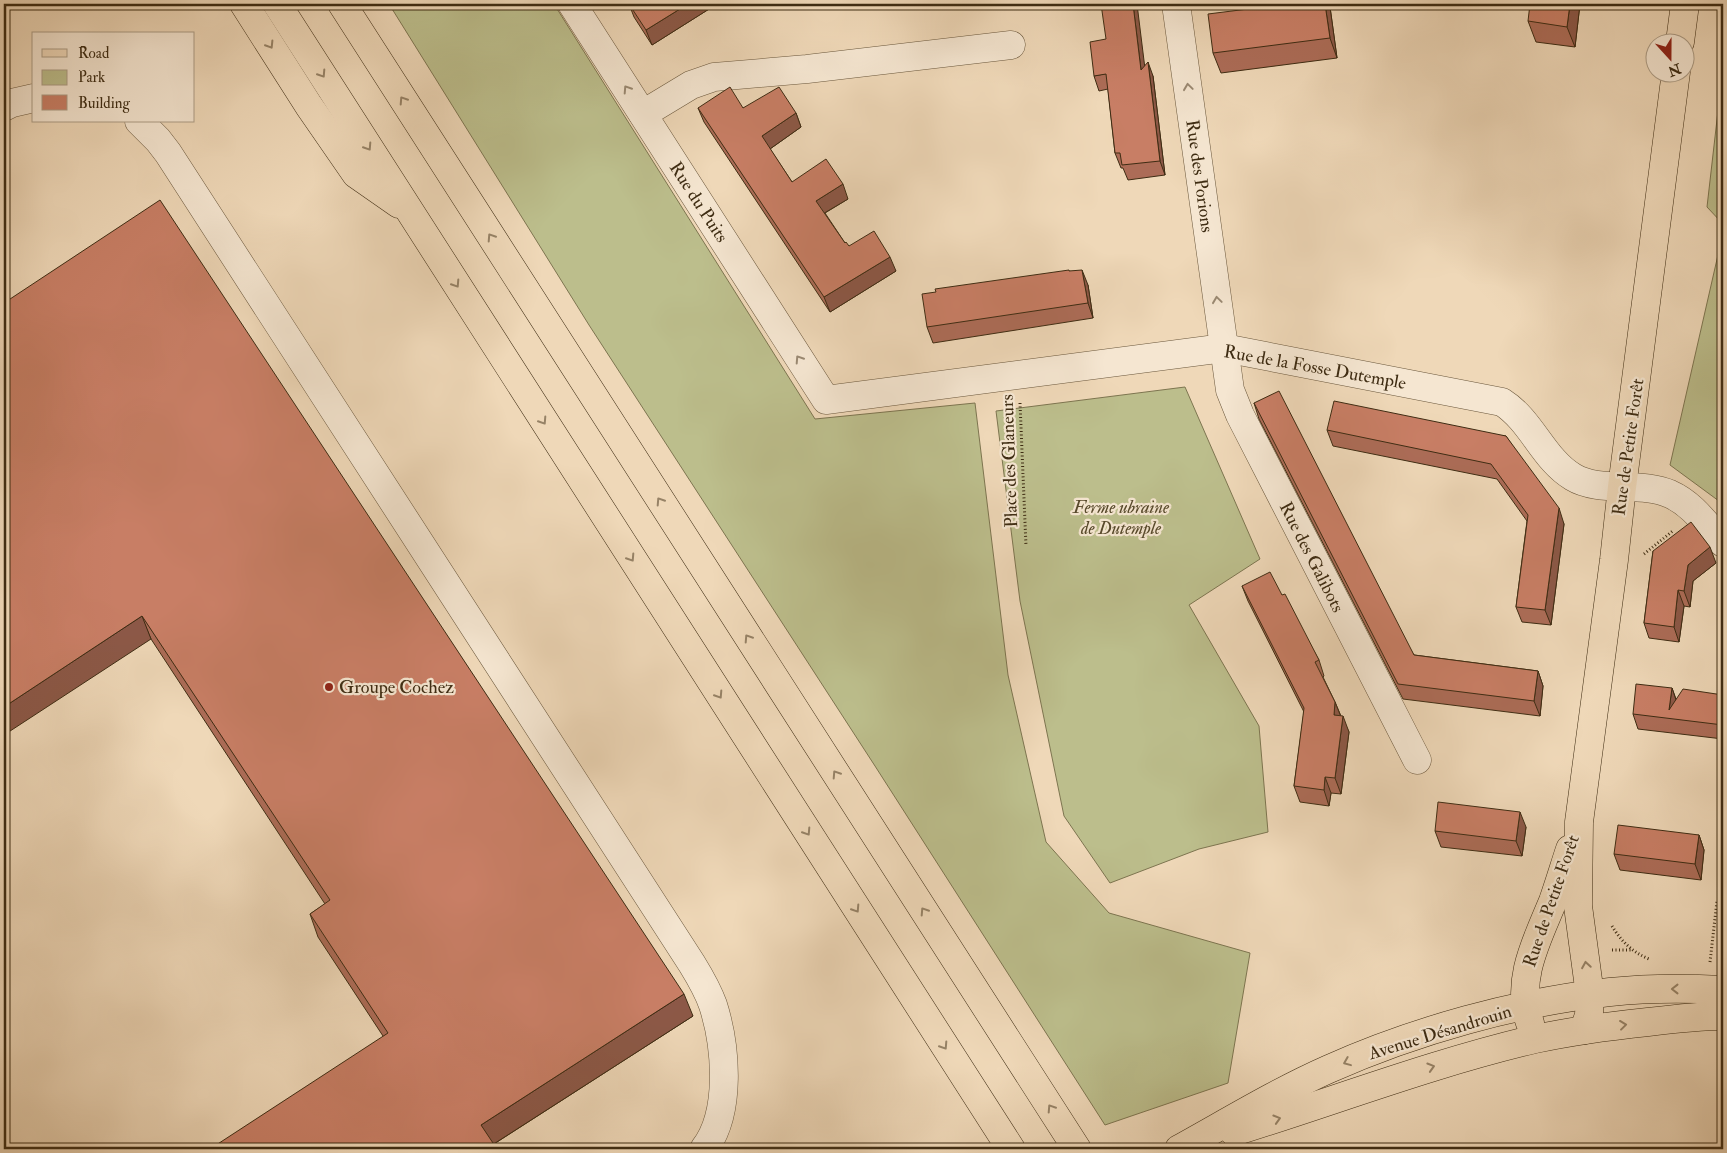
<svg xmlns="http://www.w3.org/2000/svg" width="1727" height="1153" font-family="'IM FELL Double Pica',serif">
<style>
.green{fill:#bcbe8c;stroke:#7d7550}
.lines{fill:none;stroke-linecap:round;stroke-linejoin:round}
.minor-casing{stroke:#6a573c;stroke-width:29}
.major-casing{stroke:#3e2c13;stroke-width:29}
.highway-casing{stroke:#3e2c13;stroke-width:29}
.path{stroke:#3e2c13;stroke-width:3;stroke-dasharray:1 2.5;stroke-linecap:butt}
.minor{stroke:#f5e6d1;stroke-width:28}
.major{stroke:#efd8b8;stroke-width:28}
.highway{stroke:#efd8b8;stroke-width:28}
.wall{fill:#ac6c57;stroke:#3e2c13}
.shaded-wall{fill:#8c5847;stroke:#3e2c13}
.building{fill:#c87e65;stroke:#3e2c13}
.oneway{stroke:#968266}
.oneway2{stroke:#9a8972}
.poi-dot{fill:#8f2418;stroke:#f5e6d1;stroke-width:2}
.labels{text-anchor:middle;stroke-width:4.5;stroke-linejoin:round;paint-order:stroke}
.street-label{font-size:18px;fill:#3e2c13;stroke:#f5e6d1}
.park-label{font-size:18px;font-style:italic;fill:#57492b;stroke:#f5e6d1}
.poi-label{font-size:18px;fill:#3e2c13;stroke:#f5e6d1;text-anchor:start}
</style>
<rect width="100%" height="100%" fill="#efd8b8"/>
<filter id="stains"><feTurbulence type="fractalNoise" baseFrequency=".004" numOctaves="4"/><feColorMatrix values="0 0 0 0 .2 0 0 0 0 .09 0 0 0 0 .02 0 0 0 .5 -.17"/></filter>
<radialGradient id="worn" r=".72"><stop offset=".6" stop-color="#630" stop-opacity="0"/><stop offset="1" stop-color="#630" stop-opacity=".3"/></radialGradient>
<g class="green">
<polygon points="389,4 554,4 815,419 975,403 1008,675 1046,842 1109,913 1250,953 1228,1083 1105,1125 875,766 589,325"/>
<polygon points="1723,67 1723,224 1707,207"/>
<polygon points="1723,233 1723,504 1670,465"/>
<polygon points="1185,387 1260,559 1189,605 1259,726 1268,832 1199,849 1110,883 1064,816 1020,601 996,411"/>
</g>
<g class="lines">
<defs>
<g id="minor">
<path d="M572,4L826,400L1224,348L1502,402C1532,421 1543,459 1573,477C1599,493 1642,481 1670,494C1693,504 1707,526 1723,543"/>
<polyline points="1176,4 1230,390 1240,415 1417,760"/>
<polyline points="4,107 12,103 34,98"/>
<polyline points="643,114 691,85 714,77 807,69 1011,45"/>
<path d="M139,121L158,140L168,153L692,964C700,977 708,991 713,1005C726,1046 732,1113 704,1149"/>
</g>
<g id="major">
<polyline points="1680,42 1685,4"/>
<path d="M1530,1023C1515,980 1537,940 1553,901C1559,884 1564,867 1570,849"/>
<polyline points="1584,1030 1589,1015 1590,995 1578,906 1579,822 1614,560 1622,487 1676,72"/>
<path d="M1234,1132C1334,1101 1433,1063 1535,1039C1572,1031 1610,1026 1648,1022C1673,1019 1698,1016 1723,1016"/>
<path d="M1179,1149C1228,1122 1277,1092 1329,1069C1414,1031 1517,1002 1610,992C1647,988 1686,988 1723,990"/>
</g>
<g id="highway">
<polyline points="244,4 309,106 356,174 399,204"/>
<polyline points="277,4 1011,1149"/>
<polyline points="342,4 1077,1149"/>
</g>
</defs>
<use href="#minor" class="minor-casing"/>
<use href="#major" class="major-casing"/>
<use href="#highway" class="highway-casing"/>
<g class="path">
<polyline points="1020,403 1026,546"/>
<polyline points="1644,554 1674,530"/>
<path d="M1612,926C1621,941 1632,952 1649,959"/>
<polyline points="1612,950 1631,950"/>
<polyline points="1710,962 1717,901 1723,902"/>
</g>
<use href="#minor" class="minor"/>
<use href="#major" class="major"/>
<use href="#highway" class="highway"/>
</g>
<g class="wall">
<polygon points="629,4 717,4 652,45 634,17"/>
<polygon points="1248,4 1329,4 1330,7 1337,58 1221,73 1213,53 1248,9"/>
<polygon points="1580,4 1575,47 1536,42 1528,21"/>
<polygon points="1144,66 1153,76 1165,175 1128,180 1123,168 1121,168 1115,153 1108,89 1099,91 1094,76"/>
<polygon points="698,108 743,108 796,113 801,127 770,149 792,182 848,199 825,213 845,243 849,246 896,271 830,312 704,122"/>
<polygon points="1070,271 1088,285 1093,318 933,343 927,327"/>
<polygon points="4,303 693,1016 494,1144 383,1036 318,937 310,914 325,904 151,639"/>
<polygon points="1254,403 1414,655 1538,671 1543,686 1540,716 1403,699 1259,419"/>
<polygon points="1327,430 1506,436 1564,524 1551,625 1522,622 1516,607 1527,521 1497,479 1333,446"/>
<polygon points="1653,551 1716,563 1693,581 1690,607 1684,606 1679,642 1649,638 1644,623"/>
<polygon points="1242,586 1282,595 1319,660 1324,676 1323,677 1335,702 1341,716 1349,732 1341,794 1331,793 1329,806 1300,802 1294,786 1304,712 1248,601"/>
<polygon points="1672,688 1676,699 1723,695 1723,739 1638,729 1633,714"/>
<polygon points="1526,827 1522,856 1441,847 1435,831"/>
<polygon points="1699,835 1704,850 1701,880 1620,870 1614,854"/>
</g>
<g class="shaded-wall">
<polygon points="688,4 717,4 652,45 646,30"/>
<polygon points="1133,4 1137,4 1147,85 1141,70"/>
<polygon points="1325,4 1329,4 1330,7 1337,58 1330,38"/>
<polygon points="1570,4 1580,4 1575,47 1567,27"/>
<polygon points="1148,62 1153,76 1165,175 1160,161"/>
<polygon points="796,113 801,127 767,151 762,136"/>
<polygon points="843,184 848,199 821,215 816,201"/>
<polygon points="890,257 896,271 830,312 824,297"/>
<polygon points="1082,270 1088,285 1093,318 1088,303"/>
<polygon points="1559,508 1564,524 1551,625 1545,610"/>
<polygon points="1710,547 1716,563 1693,581 1690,607 1684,591 1688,565"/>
<polygon points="1678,590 1684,606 1679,642 1674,627"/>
<polygon points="142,616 151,639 4,735 4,707"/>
<polygon points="1538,671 1543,686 1540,716 1534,701"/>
<polygon points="1672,688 1677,703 1669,710"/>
<polygon points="1335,702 1341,717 1334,715"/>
<polygon points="1343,716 1349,732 1341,794 1335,778"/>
<polygon points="1325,777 1331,793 1329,806 1324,790"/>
<polygon points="1520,812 1526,827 1522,856 1516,841"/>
<polygon points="1699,835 1704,850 1701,880 1695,864"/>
<polygon points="684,994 693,1016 489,1147 481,1125"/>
</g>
<g class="building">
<polygon points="629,4 688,4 646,30"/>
<polygon points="1101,4 1133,4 1141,70 1148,62 1160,161 1122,165 1120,153 1115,153 1106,74 1094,76 1090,42 1106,39"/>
<polygon points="1248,4 1325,4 1330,38 1213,53 1208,14 1248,9"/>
<polygon points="1530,4 1570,4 1567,27 1528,21"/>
<polygon points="730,87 743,108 779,87 796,113 762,136 792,182 826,159 843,184 816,201 845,243 846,242 849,246 874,231 890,257 824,297 698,108"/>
<polygon points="160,200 684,994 481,1125 497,1149 210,1149 388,1033 310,914 330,900 142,616 4,707 4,303"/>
<polygon points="1069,270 1069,271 1082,270 1088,303 927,327 922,294 936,292 935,289"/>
<polygon points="1279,391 1414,655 1538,671 1534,701 1398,684 1254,403"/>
<polygon points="1334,401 1506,436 1559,508 1545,610 1516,607 1528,515 1491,464 1327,430"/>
<polygon points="1691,522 1710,547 1688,565 1684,591 1678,590 1674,627 1644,623 1653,551"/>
<polygon points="1270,572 1282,595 1285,594 1319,660 1315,662 1335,702 1334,715 1343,716 1335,778 1325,777 1324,790 1294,786 1304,708 1242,586"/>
<polygon points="1636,684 1672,688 1669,710 1683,689 1723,695 1723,725 1633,714"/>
<polygon points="1438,802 1520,812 1516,841 1435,831"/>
<polygon points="1618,825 1699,835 1695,864 1614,854"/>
<polygon points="1723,871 1723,883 1722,883"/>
</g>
<defs><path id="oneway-chevron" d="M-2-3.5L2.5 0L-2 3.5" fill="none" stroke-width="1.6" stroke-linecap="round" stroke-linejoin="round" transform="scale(1.25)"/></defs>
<g class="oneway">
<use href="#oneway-chevron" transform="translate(270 45) rotate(58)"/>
<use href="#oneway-chevron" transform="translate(322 74) rotate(57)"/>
<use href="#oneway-chevron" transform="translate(403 100) rotate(-123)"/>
<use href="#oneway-chevron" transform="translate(368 147) rotate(57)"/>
<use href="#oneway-chevron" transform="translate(491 237) rotate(-123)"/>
<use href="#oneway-chevron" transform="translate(456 284) rotate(57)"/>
<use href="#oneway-chevron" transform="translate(543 421) rotate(57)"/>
<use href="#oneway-chevron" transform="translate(660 501) rotate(-123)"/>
<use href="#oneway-chevron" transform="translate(631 558) rotate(57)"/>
<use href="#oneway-chevron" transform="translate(748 638) rotate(-123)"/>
<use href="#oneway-chevron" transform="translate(719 695) rotate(57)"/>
<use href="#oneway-chevron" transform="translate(836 774) rotate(-123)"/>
<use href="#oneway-chevron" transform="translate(807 832) rotate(57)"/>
<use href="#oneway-chevron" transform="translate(856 909) rotate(57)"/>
<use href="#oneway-chevron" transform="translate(924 911) rotate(-123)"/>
<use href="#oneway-chevron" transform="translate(1586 965) rotate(-99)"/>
<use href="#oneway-chevron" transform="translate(1675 989) rotate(-180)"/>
<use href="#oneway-chevron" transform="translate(1623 1025) rotate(-7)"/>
<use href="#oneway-chevron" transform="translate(944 1046) rotate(57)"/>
<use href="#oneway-chevron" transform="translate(1347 1062) rotate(158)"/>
<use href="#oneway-chevron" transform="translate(1431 1067) rotate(-17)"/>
<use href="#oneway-chevron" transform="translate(1051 1108) rotate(-123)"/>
<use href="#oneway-chevron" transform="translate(1277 1119) rotate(-17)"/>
</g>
<g class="oneway2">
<use href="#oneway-chevron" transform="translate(1188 87) rotate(-98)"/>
<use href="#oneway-chevron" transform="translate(627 89) rotate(-123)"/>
<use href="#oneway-chevron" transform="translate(1217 300) rotate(-98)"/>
<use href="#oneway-chevron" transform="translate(799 359) rotate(-123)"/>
</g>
<circle class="poi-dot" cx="329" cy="687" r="5"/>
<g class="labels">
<g class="street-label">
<text transform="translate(1200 176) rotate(82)" y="6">Rue des Porions</text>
<text transform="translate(699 202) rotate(57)" y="6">Rue du Puits</text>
<text transform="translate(1315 367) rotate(10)" y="6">Rue de la Fosse Dutemple</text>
<text transform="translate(1628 447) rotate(-82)" y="6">Rue de Petite Forêt</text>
<text transform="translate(1009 461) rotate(-92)" y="6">Place des Glaneurs</text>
<text transform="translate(1312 557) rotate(63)" y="6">Rue des Galibots</text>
<text transform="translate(1551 901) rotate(-71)" y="6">Rue de Petite Forêt</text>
<text transform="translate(1440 1032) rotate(-17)" y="6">Avenue Désandrouin</text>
</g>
<g class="park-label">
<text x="1121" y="513">Ferme ubraine<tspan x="1121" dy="21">de Dutemple</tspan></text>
</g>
<g class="poi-label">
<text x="339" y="693">Groupe Cochez</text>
</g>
</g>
<rect width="1727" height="1153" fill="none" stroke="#efd8b8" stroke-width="20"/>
<rect x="5" y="5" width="1717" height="1143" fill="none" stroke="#3e2c13" stroke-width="2.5"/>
<rect x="10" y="10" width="1707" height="1133" fill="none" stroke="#3e2c13"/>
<rect x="32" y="32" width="162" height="90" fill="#f5e6d1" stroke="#ac9c85"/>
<rect x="42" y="49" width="25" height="8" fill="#efd8b8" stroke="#ac9c85"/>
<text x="78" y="58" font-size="15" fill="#3e2c13">Road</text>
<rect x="42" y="70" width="25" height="15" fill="#bcbe8c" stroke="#ac9c85"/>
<text x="78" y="82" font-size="15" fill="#3e2c13">Park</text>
<rect x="42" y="95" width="25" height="15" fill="#c87e65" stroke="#ac9c85"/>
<text x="78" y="108" font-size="15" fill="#3e2c13">Building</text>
<g transform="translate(1670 58) rotate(159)"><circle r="24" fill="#f5e6d1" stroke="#ac9c85"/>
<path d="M0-4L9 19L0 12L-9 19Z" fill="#8f2418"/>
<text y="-8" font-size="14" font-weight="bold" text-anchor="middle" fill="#3e2c13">N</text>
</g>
<rect width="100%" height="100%" filter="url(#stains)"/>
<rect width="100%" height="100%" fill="url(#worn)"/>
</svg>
